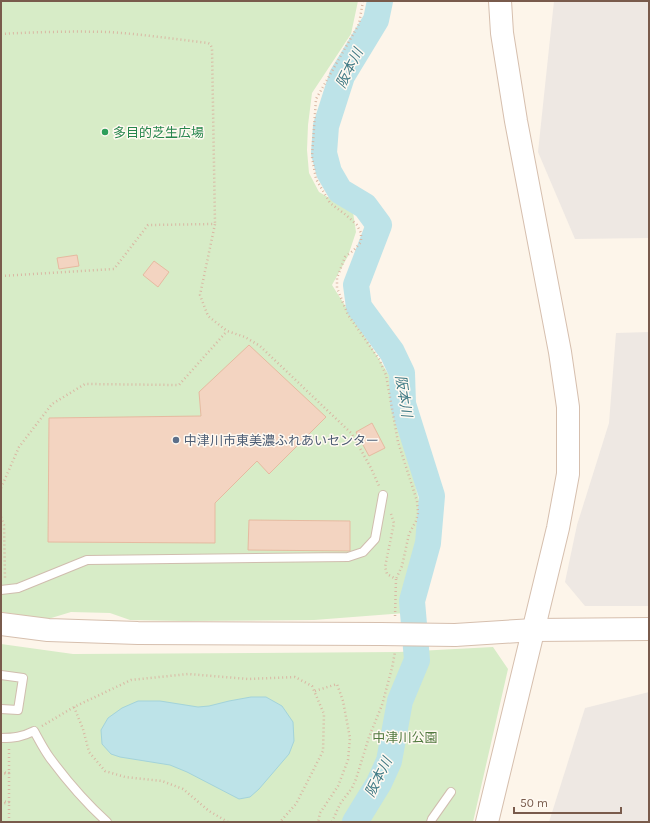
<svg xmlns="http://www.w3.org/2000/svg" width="650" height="823" font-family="Karla,'Noto Sans JP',sans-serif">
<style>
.industrial{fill:#eee8e3}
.green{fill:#d7ecc7}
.water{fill:#bde3e8;stroke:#a3d3da}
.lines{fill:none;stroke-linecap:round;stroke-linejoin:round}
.river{stroke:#bde3e8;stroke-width:26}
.building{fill:#f3d4c1;stroke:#e6baa0}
.lane-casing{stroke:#d0bdae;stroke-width:10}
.secondary-casing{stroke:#d6bfae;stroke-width:24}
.path{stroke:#d9b7a3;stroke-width:2.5;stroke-dasharray:1 3;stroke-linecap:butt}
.lane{stroke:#fff;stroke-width:8}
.secondary{stroke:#fff;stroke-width:22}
.secondary-bridge-casing{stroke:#d6bfae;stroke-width:24;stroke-linecap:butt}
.secondary-bridge{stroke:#fff;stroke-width:22}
.leisure-dot{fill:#2e9e5b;stroke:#fff9f1;stroke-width:1.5}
.service-dot{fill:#5c6f8a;stroke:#fff9f1;stroke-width:1.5}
.labels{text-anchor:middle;stroke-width:3;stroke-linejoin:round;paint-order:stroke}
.leisure-label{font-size:13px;fill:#27864d;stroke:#fff9f1;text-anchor:start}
.service-label{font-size:13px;fill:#4e5e75;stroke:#fff9f1;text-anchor:start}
.park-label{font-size:13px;fill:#527a40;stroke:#fff9f1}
.water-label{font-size:14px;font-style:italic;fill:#417b86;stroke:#fff9f1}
</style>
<rect width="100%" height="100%" fill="#fdf5ea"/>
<g class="industrial">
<polygon points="554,1 649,1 649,238 575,239 538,152"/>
<polygon points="649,332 649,606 585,606 565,582 577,525 609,423 616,333"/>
<polygon points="649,692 649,822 549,822 585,708"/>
</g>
<g class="green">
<polygon points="1,1 358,1 351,34 312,93 308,125 307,150 309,173 319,192 353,212 356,232 348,256 332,285 389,375 422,513 405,613 314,620 184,621 130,620 110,613 71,612 48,619 1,612"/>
<polygon points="1,644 73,654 399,652 493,647 508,669 473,822 1,822"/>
</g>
<polygon class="water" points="251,697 266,697 282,706 293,722 294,741 289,754 259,789 250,797 239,799 187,772 170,765 120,757 111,754 102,744 101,730 108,718 122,708 138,701 160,701 198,707 209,706 229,701"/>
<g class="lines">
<polyline class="river" points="355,822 379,783 389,761 400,701 417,660 412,601 428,543 432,496 403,404 402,373 392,352 359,307 356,285 379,225 365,206 340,191 329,172 324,153 326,126 342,76 376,20 380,1"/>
</g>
<g class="building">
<polygon points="77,255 79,266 59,269 57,258"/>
<polygon points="154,261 169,272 158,287 143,275"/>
<polygon points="249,345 326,417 269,474 257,461 215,503 215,543 48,542 49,418 201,416 199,392"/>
<polygon points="372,423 385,448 369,456 356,432"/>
<polygon points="249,520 350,521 350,551 248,550"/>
</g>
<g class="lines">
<defs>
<g id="lane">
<polyline points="1,590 18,588 87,560 348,557 363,552 375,539 383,495"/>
<polyline points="1,675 23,678 18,710 1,709"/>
<path d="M1,738C14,738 22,737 34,731C39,740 44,750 50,758C67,781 86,803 107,822"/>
<polyline points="431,822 432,819 451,792"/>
</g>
<g id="secondary">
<polyline points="1,624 48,630 138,633 380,634"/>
<polyline points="455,635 534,630 649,629"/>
<polyline points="487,822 558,528 568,474 568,407 560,352 516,121 502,33 500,1"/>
</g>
</defs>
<use href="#lane" class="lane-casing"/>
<use href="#secondary" class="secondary-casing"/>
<g class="path">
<polyline points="363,1 359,24 316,99 312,157 316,179 330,203 346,215 357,225 361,233 361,242 354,250 345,257 337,278 337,288 348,315 379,359 386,375 398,442 417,501 418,513 416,521 409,534 402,566 396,579"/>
<path d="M1,34C36,32 72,31 108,32C141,34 174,39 208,43L210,44L212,48L215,224"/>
<polyline points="1,276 114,269 148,225 215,224 200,295 208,316 227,331 245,337 260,346 352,434 371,468 379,486"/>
<polyline points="1,488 19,447 52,404 85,384 179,385 227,331"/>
<polyline points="391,514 394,523 385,567 387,574 396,579 395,617"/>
<polyline points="1,517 4,525 5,580"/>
<polyline points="315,691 337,684 343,701 350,738 348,760 338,786 320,813 318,822"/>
<polyline points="74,707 83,729 89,752 105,771 125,777 162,781 183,789 209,811 228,822"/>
<polyline points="42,726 74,707 131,680 188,674 248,679 295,677 312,686 324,714 323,751 296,804 280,822"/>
<polyline points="9,749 9,822"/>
<polyline points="1,772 9,773 1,774"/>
<polyline points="1,801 9,802 1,804"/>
<polyline points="332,822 340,804 352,788 356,779 369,737 382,705 392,668 395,652"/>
</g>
<use href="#lane" class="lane"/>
<use href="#secondary" class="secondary"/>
<defs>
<polyline id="secondary-bridge" points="380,634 455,635"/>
</defs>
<use href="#secondary-bridge" class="secondary-bridge-casing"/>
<use href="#secondary-bridge" class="secondary-bridge"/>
</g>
<circle class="leisure-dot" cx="105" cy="132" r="4"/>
<circle class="service-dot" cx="176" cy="440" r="4"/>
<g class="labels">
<g class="leisure-label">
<text x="113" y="137">多目的芝生広場</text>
</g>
<g class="service-label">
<text x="184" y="445">中津川市東美濃ふれあいセンター</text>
</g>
<g class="park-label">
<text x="405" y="742">中津川公園</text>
</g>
<g class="water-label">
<text transform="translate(349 68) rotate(-63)" y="5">阪本川</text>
<text transform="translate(404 396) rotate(81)" y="5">阪本川</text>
<text transform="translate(378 777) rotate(-63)" y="5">阪本川</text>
</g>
</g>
<rect width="650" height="823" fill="none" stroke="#795b4c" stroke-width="4"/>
<path d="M514 807v6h107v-6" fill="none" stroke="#795b4c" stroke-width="2"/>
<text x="520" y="807" font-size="12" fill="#795b4c" stroke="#fff9f1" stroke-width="3" paint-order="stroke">50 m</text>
</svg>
